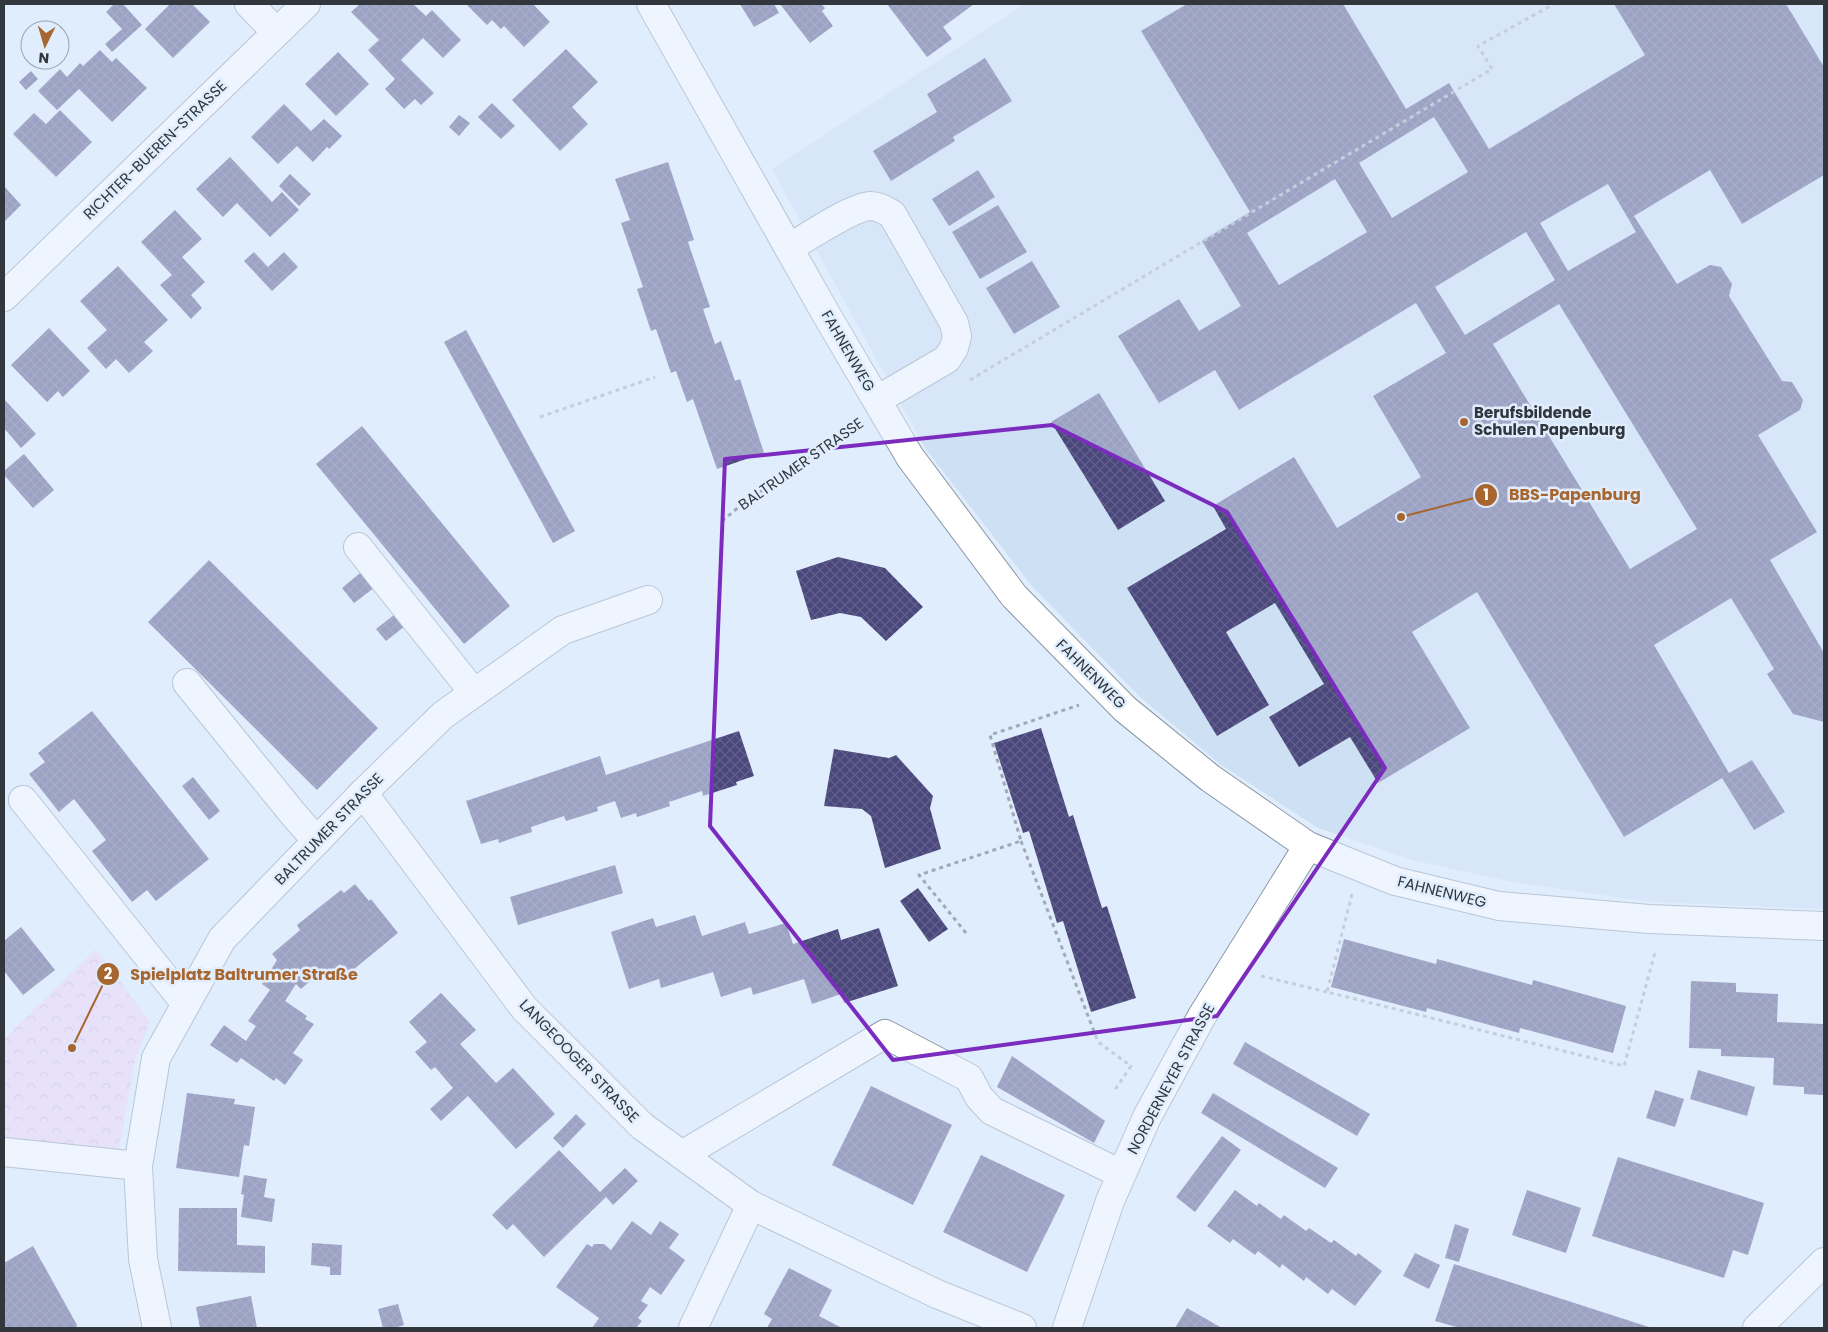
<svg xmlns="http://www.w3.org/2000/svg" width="1828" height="1332" font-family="Poppins,sans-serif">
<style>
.built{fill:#cde0f4}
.park{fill:url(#park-crowns)}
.building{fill:url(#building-cross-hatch);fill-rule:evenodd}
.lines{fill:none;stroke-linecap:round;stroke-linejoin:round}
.minor-casing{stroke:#8b97a5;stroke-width:30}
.path{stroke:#a0aab7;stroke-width:3;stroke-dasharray:4 4;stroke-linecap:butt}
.minor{stroke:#fff;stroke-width:28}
.marked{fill:none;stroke:#7b2cbf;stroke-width:4;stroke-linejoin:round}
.poi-dot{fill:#a76630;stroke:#e0edfd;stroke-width:2}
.labels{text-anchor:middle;stroke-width:5;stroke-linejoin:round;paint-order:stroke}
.street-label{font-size:15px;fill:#31373d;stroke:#e0edfd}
.poi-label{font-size:15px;font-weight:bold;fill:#31373d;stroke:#e0edfd;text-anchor:start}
.leader{fill:none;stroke:#a76630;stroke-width:2}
.callout-dot{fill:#a76630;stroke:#e0edfd;stroke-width:2}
.mark-label{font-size:15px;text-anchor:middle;font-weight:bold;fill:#fff}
.callout-label{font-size:16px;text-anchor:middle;font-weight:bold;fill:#a76630;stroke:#e0edfd;stroke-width:5;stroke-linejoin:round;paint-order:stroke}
</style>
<defs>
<pattern id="park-crowns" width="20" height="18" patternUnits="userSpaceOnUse" patternTransform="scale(1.25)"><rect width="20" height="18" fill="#efd3f7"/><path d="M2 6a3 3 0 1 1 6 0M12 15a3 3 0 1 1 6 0" fill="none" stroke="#cdb6d5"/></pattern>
<pattern id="building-cross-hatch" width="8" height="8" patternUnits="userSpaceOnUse" patternTransform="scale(1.25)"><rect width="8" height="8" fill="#4a477c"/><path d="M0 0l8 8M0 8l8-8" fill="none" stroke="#62608b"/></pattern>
</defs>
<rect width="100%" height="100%" fill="#e0edfd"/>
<polygon class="built" points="1025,4 1824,4 1824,909 1650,902 1512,882 1412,860 1318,828 1220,764 1139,696 1031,585 925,448 772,169"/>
<polygon class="park" points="96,949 150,1022 136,1056 118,1152 4,1140 4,1039"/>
<g class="building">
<polygon points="114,4 123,4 142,25 112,52 105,44 122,29 106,12"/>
<polygon points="170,4 192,4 210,22 173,58 145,29"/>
<polygon points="360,4 413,4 426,16 432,10 461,40 443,58 423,38 401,60 434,93 421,105 415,99 404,109 385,89 395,79 368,50 379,40 351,12"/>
<polygon points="466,4 533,4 550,22 524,47 504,26 501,29 492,20 487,25"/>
<polygon points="740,4 774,4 779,13 754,27"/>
<polygon points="780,4 821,4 825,8 822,11 833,26 810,43"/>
<polygon points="887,4 974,4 943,27 952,39 927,57"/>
<path d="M1187,4H1343L1406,109L1449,83L1489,149L1645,55L1614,4H1786L1824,67V175L1742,224L1710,170L1634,216L1677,284L1710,265L1721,267L1732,284L1729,296L1782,381L1792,382L1803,400L1800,410L1758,435L1817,532L1770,560L1824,653V722L1793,714L1767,674L1774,669L1731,598L1654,645L1729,773L1752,760L1785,812L1754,830L1722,778L1624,837L1477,592L1412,632L1470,728L1378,783L1350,737L1299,767L1269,717L1324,684L1275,603L1226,632L1269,705L1217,736L1127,588L1226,529L1213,506L1294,457L1337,528L1421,477L1373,396L1446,353L1416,303L1239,410L1215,370L1159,403L1118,336L1179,299L1199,331L1241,306L1202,241L1250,212L1141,31ZM1434,117L1468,172L1392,218L1359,163ZM1335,179L1367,232L1279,285L1247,233ZM1608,184L1636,232L1568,271L1540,223ZM1526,232L1555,280L1465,335L1435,287ZM1559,304L1697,529L1630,569L1493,344Z"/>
<polygon points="566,49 598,82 572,107 588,124 560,151 512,100"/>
<polygon points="100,50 112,62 116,58 147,88 112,122 79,89 57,110 38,91 60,69 67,77 80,63 83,66"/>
<polygon points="338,52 369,84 336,116 305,84"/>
<polygon points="985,58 1012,101 953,137 955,141 891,181 873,151 937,112 927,94"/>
<polygon points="31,71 38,79 26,90 19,82"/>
<polygon points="492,103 515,126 501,139 478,117"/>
<polygon points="284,104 311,131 324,119 342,136 329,149 327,147 313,162 297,146 278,164 251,137"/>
<polygon points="60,110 92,142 56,177 13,134 34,113 46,124"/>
<polygon points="459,115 470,123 459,136 449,127"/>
<polygon points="230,157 272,202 282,192 299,210 270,237 237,203 223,217 196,189"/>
<polygon points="668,162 694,240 688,242 710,307 703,309 715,344 721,341 735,381 740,379 764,453 717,469 693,399 687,402 676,371 671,373 656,329 651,331 637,289 643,287 621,223 630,220 615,179"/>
<polygon points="978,170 995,197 949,226 932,199"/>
<polygon points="290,174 311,194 299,206 279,186"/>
<polygon points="4,186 21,205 4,222"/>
<polygon points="998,205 1027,252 980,279 952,232"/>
<polygon points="175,210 202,239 182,257 205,282 191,295 202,308 191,319 160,285 172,275 141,242"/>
<polygon points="254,252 268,267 284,252 298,267 272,291 244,261"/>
<polygon points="1032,261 1060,307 1014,334 986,288"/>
<polygon points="118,266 168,320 144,342 153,351 129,373 116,359 106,369 87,348 107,330 80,301"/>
<polygon points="49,328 90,371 63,397 58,391 47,402 11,365"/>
<polygon points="466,330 575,531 553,543 444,342"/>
<polygon points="1099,393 1165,501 1118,530 1051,422"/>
<polygon points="4,399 36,434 21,448 4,428"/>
<polygon points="362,426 510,606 464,644 316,464"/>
<polygon points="24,454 54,490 33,508 4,475 4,471"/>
<polygon points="838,557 885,568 923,607 886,641 861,617 840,613 811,620 796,571"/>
<polygon points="209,560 378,728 317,790 148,622"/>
<polygon points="365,569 378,585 354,603 342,588"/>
<polygon points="399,611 409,623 386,641 376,629"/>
<polygon points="92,711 209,859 156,901 147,890 132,902 92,851 106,840 74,799 59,812 29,774 45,762 38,753"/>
<polygon points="1041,728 1069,817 1073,815 1102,908 1107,906 1136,998 1091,1012 1063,921 1057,923 1029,831 1023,833 994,743"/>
<polygon points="739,731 754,776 736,782 737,785 703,796 702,791 669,802 670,806 637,817 636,813 621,818 615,801 597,807 598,811 566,821 564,816 531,827 532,832 516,837 499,843 498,839 481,844 466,801 600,756 606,775"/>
<polygon points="834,749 889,758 896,755 933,796 930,808 941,849 885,868 871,816 862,809 824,806"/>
<polygon points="193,777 220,811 209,820 182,786"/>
<polygon points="615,865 623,893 518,925 510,897"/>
<polygon points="355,884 369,901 371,899 398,933 348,974 340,964 319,982 315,977 301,989 296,984 285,1001 307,1016 305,1019 314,1024 293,1053 303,1060 285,1085 276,1078 274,1081 241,1058 237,1063 210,1045 224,1025 246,1041 256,1026 248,1021 270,990 262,984 277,960 272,954 300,930 297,925 341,890 344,893"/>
<polygon points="918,888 948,929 929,942 900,901"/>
<polygon points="695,915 702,936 745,922 749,934 786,923 793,944 838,929 841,940 879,928 898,986 844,1003 841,994 812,1004 804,979 753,995 751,987 721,997 713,972 661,988 659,979 629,989 611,932 653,918 656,927"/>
<polygon points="21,927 55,970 23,995 4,971 4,941"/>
<polygon points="1344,939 1436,964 1437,959 1532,985 1533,980 1626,1006 1613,1053 1520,1028 1519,1033 1427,1008 1426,1012 1331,987"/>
<polygon points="1691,981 1736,983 1736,992 1778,994 1777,1022 1823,1024 1824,1095 1804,1094 1804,1087 1773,1085 1774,1058 1721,1056 1721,1049 1689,1048"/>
<polygon points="441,993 476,1030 460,1044 496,1083 513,1068 555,1114 516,1149 468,1096 441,1121 430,1109 453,1088 435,1067 431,1070 415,1052 427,1042 409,1022"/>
<polygon points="1245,1042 1370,1114 1357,1136 1233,1064"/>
<polygon points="1012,1056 1105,1121 1094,1143 997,1087"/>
<polygon points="1698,1070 1755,1087 1747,1116 1690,1099"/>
<polygon points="871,1086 952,1125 913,1205 832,1165"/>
<polygon points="1655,1090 1684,1099 1675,1127 1646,1118"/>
<polygon points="187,1093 235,1099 234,1104 255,1107 249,1146 244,1145 239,1177 176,1168"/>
<polygon points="1213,1093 1338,1168 1325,1188 1201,1113"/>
<polygon points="576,1114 586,1124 563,1148 553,1138"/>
<polygon points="1222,1136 1241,1150 1195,1212 1176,1197"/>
<polygon points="559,1150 600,1192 625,1168 638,1181 613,1205 606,1197 544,1257 513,1224 507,1230 492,1215"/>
<polygon points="981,1155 1065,1195 1027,1272 943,1232"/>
<polygon points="1618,1157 1764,1203 1748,1255 1733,1250 1724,1278 1592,1236"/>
<polygon points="244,1175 267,1179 264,1197 275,1199 272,1222 241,1217 244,1195 241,1194"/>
<polygon points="1235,1190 1257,1206 1259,1203 1281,1219 1284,1215 1306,1231 1309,1228 1331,1243 1334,1240 1356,1256 1358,1253 1382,1271 1355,1306 1332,1289 1328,1294 1306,1277 1304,1281 1282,1264 1280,1268 1258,1251 1255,1255 1233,1239 1230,1243 1207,1226"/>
<polygon points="1527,1190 1581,1208 1566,1253 1512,1235"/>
<polygon points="179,1208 237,1208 237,1245 265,1246 265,1273 178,1271"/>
<polygon points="632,1221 651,1235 660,1221 679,1234 669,1248 685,1260 661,1295 650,1287 641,1301 648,1305 638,1318 642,1321 636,1328 592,1328 599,1318 556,1287 587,1244 592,1247 594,1244 604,1244 611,1250"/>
<polygon points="1455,1224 1469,1229 1459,1262 1445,1258"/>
<polygon points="312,1243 342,1245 341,1275 330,1275 330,1267 311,1265"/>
<polygon points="33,1246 77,1325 76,1328 4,1328 4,1263"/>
<polygon points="1415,1253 1440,1265 1429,1289 1403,1276"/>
<polygon points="1454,1264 1652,1328 1460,1328 1435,1321"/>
<polygon points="789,1268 832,1290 819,1316 842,1328 767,1328 772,1319 764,1314"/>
<polygon points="251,1296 257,1328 200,1328 196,1307"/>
<polygon points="398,1304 404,1325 394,1328 383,1328 378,1309"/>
<polygon points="1187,1308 1222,1328 1175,1328"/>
</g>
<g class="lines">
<defs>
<g id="minor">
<polyline points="249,4 276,32"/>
<polyline points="651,4 826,314 910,457 1014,596 1125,709 1210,778 1308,846 1395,881 1499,906 1649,919 1824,926"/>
<path d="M789,248C806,238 852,207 870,206C879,206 884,210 892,214L954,323L957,336L954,348L947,359L877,400"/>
<polyline points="4,297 306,4"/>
<polyline points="358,547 474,693"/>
<polyline points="187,683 294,815 317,841"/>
<polyline points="363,793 524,1008 642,1126 751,1205 937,1294 1022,1328"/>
<polyline points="23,800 186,1004"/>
<polyline points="4,1152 138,1166"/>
<polyline points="682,1155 885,1034 969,1078 979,1097 992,1111 1121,1174"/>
<polyline points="157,1328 143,1259 138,1166 156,1058 222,939 363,793 443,715 563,630 648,600"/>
<polyline points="693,1328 751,1205"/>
<polyline points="1067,1328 1110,1201 1147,1117 1202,1016 1308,846"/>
<polyline points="1757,1328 1824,1262"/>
</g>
</defs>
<use href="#minor" class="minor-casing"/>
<g class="path">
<polyline points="970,380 1492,69 1478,46 1554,4"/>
<polyline points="540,417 655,377"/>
<polyline points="722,521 740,506 857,423"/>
<polyline points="1021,841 1098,1042 1131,1066 1115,1090"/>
<polyline points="1352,894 1327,992 1624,1066 1656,949"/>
<polyline points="966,933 919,875 1021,841 990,735 1079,705"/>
<polyline points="1261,976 1327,992"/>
</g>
<use href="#minor" class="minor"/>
</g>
<path d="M0 0H1828V1332H0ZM1052,425L1227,512L1385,768L1217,1016L893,1060L710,826L725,459Z" fill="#e0edfd" fill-opacity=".55" fill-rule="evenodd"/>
<path class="marked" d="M1052,425L1227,512L1385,768L1217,1016L893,1060L710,826L725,459Z"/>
<circle class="poi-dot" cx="1464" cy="422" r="5"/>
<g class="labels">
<g class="street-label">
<text transform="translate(155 150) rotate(-44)" y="5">RICHTER-BUEREN-STRASSE</text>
<text transform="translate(848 351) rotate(60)" y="5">FAHNENWEG</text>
<text transform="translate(801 464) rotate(-35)" y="5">BALTRUMER STRASSE</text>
<text transform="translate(1091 674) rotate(45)" y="5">FAHNENWEG</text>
<text transform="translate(329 829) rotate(-46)" y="5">BALTRUMER STRASSE</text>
<text transform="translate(1442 892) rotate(14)" y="5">FAHNENWEG</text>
<text transform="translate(579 1061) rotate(46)" y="5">LANGEOOGER STRASSE</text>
<text transform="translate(1171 1079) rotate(-62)" y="5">NORDERNEYER STRASSE</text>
</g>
<g class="poi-label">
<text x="1474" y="418">Berufsbildende<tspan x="1474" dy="17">Schulen Papenburg</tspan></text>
</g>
</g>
<path class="leader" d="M1401 517L1486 495M72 1048L108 974"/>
<g class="callout-dot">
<circle cx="1401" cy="517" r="5"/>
<circle cx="72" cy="1048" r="5"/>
<circle cx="1486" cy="495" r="12"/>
<circle cx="108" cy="974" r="12"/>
</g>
<g class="mark-label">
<text x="1486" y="500">1</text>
<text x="108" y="979">2</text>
</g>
<g class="callout-label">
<text x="1575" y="500">BBS-Papenburg</text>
<text x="244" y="980">Spielplatz Baltrumer Straße</text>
</g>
<rect width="1828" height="1332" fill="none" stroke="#31373d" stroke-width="10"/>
<g transform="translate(45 45) rotate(185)"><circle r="24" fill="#e0edfd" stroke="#9aa4b0"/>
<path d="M0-4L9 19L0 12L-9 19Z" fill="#a76630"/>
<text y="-8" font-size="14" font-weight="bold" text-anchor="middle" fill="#31373d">N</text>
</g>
</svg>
